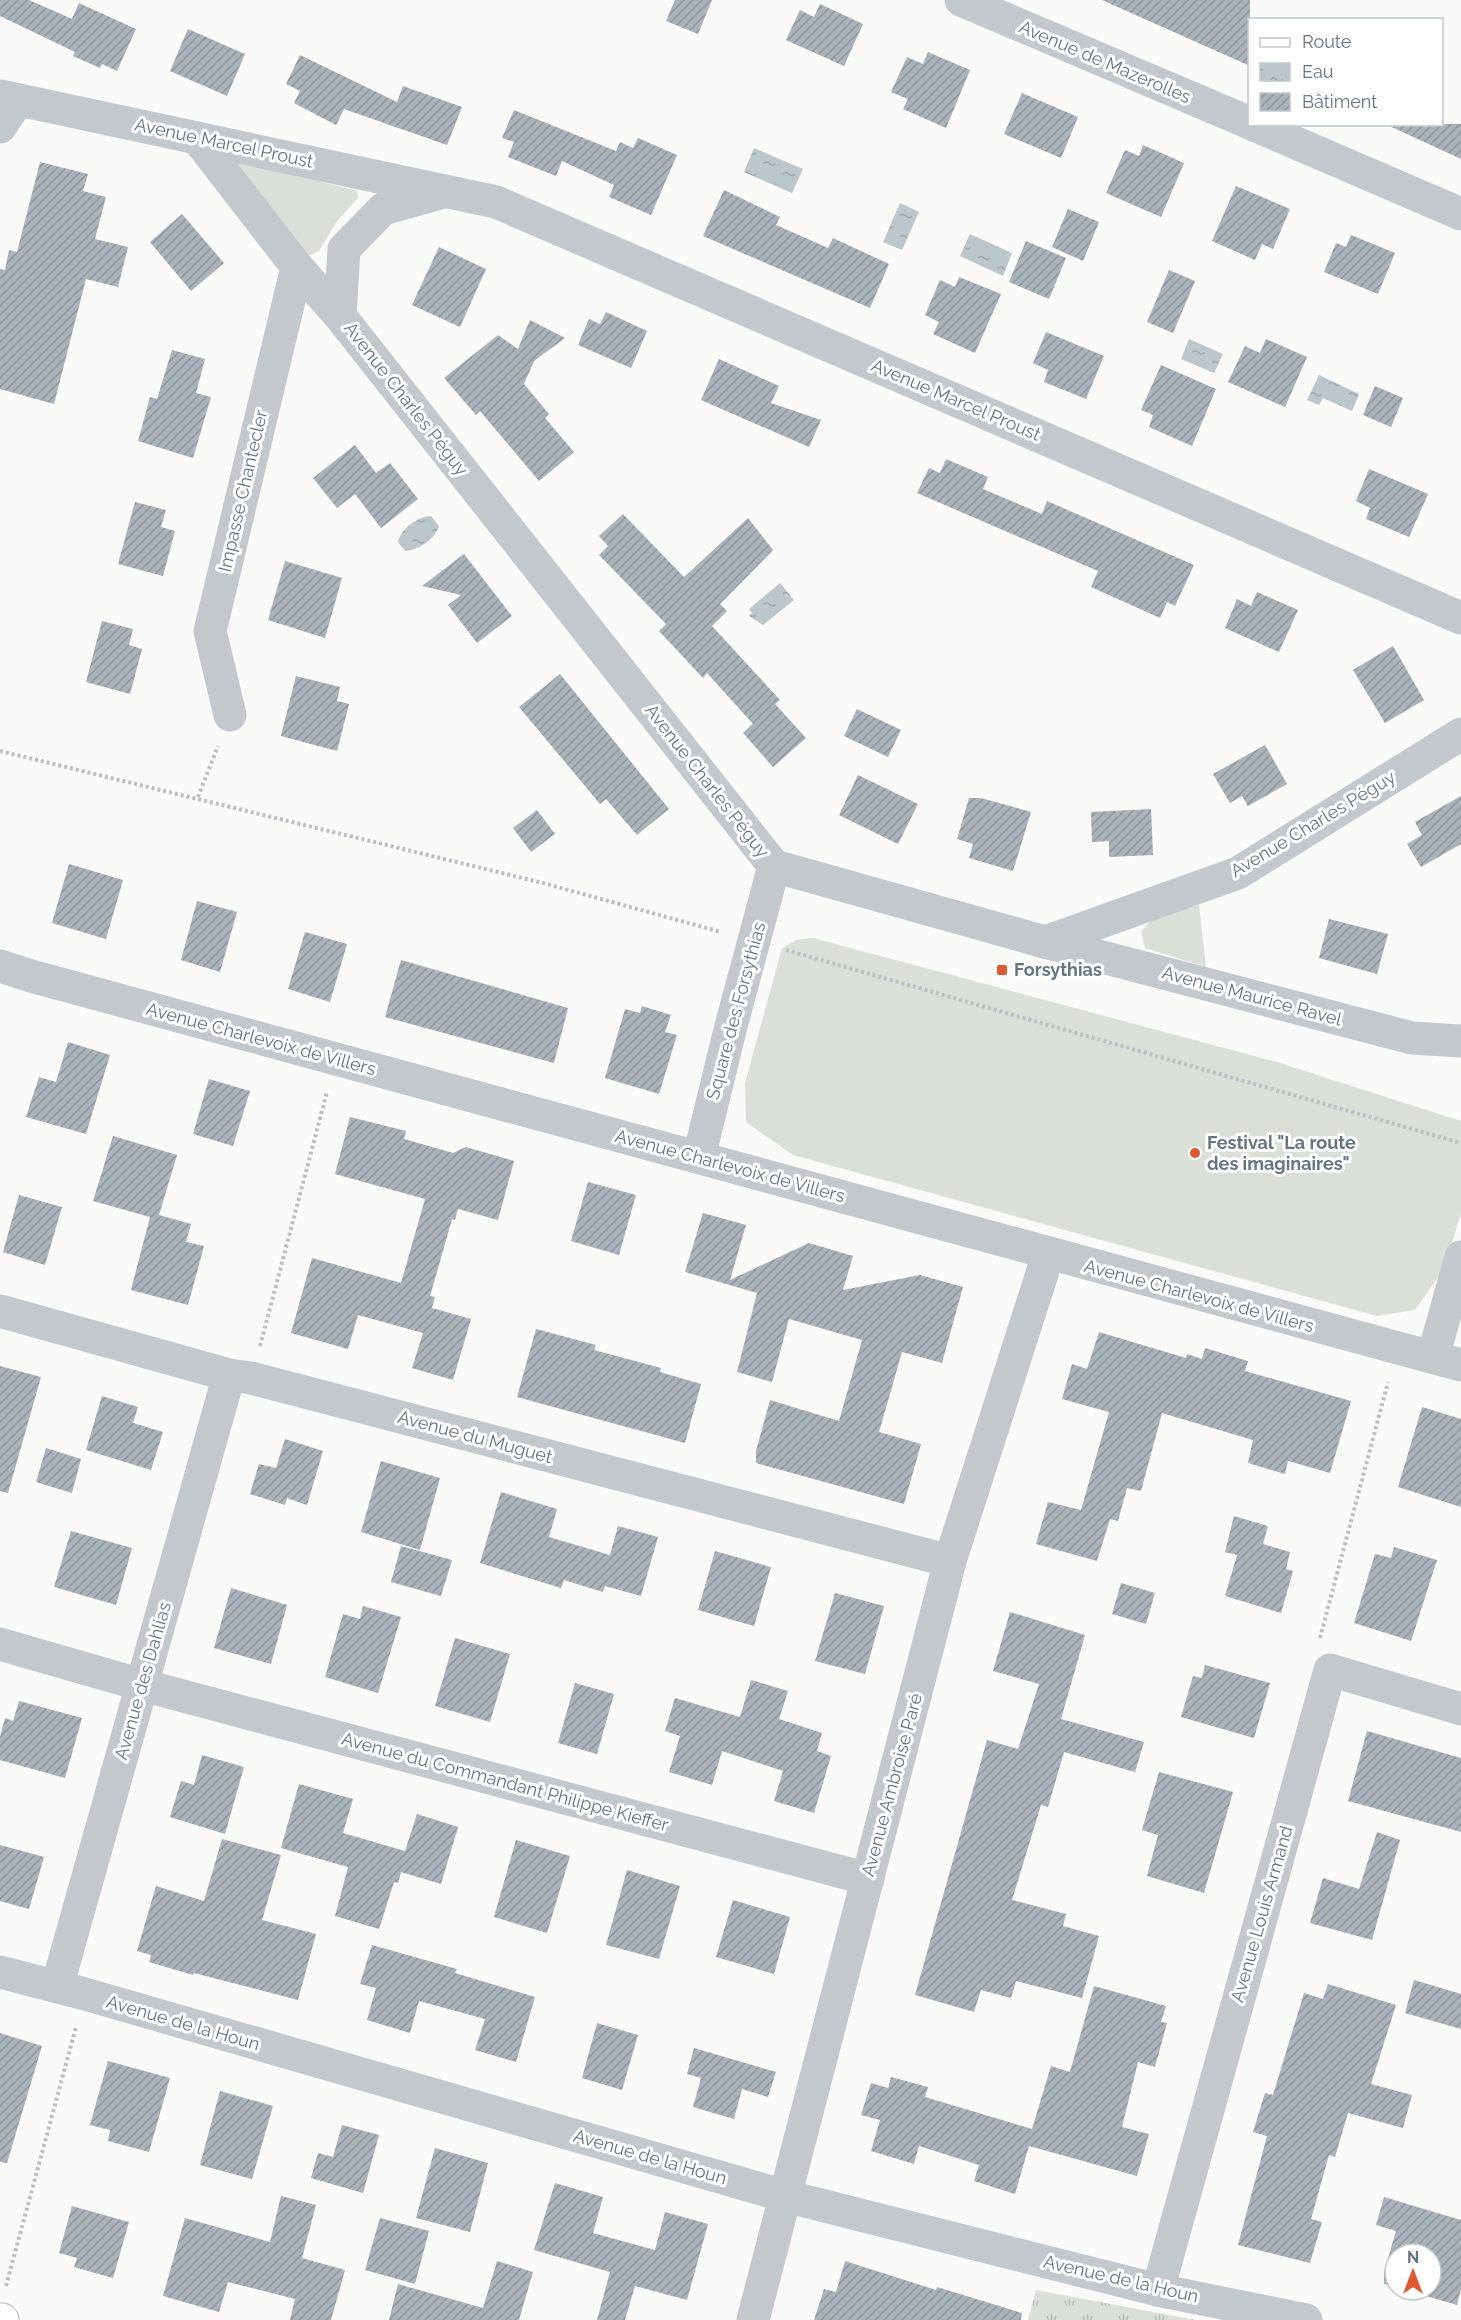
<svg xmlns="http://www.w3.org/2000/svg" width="1461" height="2320" font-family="Raleway,sans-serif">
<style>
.grass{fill:#dadfd7}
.park{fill:url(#park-tufts)}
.water{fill:url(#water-ripples)}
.building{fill:url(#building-hatch)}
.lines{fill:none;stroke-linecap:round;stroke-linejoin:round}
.secondary-casing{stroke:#b3babf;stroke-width:35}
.path{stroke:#bbbfc2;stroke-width:4;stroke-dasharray:3 3;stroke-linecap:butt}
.street{stroke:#c3c8cc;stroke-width:33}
.secondary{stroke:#fff;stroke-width:33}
.poi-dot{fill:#e4572e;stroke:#fff;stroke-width:2}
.labels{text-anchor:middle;stroke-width:6;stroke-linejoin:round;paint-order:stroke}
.street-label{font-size:18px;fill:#657683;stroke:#fff}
.poi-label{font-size:18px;font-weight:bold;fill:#657683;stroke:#fff;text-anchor:start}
</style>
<defs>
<pattern id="park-tufts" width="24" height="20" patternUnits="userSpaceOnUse" patternTransform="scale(1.5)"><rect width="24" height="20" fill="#dadfd7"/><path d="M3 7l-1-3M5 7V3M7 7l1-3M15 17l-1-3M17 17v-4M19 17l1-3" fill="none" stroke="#b4b9b4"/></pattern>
<pattern id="water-ripples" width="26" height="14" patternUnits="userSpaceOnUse" patternTransform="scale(1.5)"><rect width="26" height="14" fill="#bbc7cb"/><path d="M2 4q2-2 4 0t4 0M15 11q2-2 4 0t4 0" fill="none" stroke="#9ca6aa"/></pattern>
<pattern id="building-hatch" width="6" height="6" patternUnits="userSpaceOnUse" patternTransform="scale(1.5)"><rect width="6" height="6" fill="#aab3b9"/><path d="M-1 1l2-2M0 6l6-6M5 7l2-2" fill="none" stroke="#8e969c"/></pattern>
</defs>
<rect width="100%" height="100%" fill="#fafaf8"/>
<g class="grass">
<polygon points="240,161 357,191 358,198 337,221 319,251 308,256 235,164"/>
<polygon points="1199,905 1206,967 1145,948 1141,932 1153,918"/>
<polygon points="813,938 1277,1062 1461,1121 1461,1214 1443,1270 1415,1310 1377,1316 793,1155 746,1122 745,1083 782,948 796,940"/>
</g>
<polygon class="park" points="1036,2290 1196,2320 1028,2320"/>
<g class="water">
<polygon points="754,148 803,169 792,193 744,172"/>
<polygon points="900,203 919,212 902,250 883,242"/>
<polygon points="970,234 1012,253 1003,276 960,256"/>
<polygon points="1189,339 1223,354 1214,373 1181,359"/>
<polygon points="1319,375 1359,394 1352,411 1323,398 1319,405 1307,400"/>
<path d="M431,516L439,526C435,539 419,550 405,551L398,542C401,528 417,517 431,516Z"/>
<polygon points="780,583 794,600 763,625 749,616 752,613 749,609"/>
</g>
<g class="building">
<polygon points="0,0 29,0 72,19 79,3 136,29 117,71 102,64 100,68 73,56 75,52 0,16"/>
<polygon points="675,0 712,0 698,34 666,21"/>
<polygon points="1102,0 1250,0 1250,66"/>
<polygon points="820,4 863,24 844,66 786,40 800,10 814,17"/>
<polygon points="188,29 245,54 227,96 170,71"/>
<polygon points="928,52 970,70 946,128 903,109 908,99 891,92 907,57 923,64"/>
<polygon points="300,55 397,102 403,86 462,107 447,145 344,109 336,125 294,103 300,91 286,84"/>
<polygon points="1022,93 1078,117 1061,158 1004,134"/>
<polygon points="514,110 616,151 620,142 633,148 638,138 677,155 651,215 609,197 614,185 562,161 556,176 508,157 514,142 502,138"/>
<polygon points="1385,124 1461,124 1461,159"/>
<polygon points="1143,145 1184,163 1161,217 1106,193 1125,150 1139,156"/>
<polygon points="40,162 88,174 83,191 106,197 95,239 128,247 118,287 86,279 54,404 0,389 0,269 5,270 9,250 17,252"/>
<polygon points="1236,186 1290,209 1273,249 1262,244 1255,260 1212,241"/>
<polygon points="724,190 780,217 776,225 828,248 833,238 889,264 870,308 703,236"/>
<polygon points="1068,209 1099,222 1083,261 1052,247"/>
<polygon points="182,214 224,263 191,291 150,242"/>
<polygon points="1351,235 1395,253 1378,294 1324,272 1336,243 1346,247"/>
<polygon points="1026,241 1066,258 1049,299 1009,282"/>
<polygon points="439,247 486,269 460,327 412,305"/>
<polygon points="1169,270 1195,281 1173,333 1147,322"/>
<polygon points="959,277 1001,294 975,353 933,334 939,322 925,315 940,280 955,287"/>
<polygon points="606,312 647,331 631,368 578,345 589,319 600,324"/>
<polygon points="530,320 565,338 534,361 524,384 549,414 545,418 574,452 539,481 480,411 476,415 444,378 498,335 518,349"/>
<polygon points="1046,332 1104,356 1086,399 1044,382 1048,370 1033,363"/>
<polygon points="1266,339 1307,357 1285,407 1228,382 1245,346 1260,353"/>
<polygon points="172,350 205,359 196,393 211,397 193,458 138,441 150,397 157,399"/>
<polygon points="719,359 779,386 771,403 821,420 809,447 701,400"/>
<polygon points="1161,365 1216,389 1192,446 1149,427 1153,415 1141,410"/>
<polygon points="1375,386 1403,398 1391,427 1363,415"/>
<polygon points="355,445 376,473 390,463 418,499 381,528 355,494 337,508 313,478"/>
<polygon points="946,459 988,477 983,489 1042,514 1047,501 1194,565 1175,606 1167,602 1160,618 1091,587 1098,571 917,493 929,468 940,473"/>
<polygon points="1369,469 1428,494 1409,537 1366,519 1370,508 1356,501"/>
<polygon points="135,502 166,510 161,527 175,531 163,576 118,564"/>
<polygon points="623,514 684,577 748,518 773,550 720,604 727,611 712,626 780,700 775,704 806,738 773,767 743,733 753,724 707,673 703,678 659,631 666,624 599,555 608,546 599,536"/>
<polygon points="464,554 512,616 477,643 448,605 461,595 422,586"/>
<polygon points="285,561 342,578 325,638 268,620"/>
<polygon points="1257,592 1298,610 1279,652 1225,628 1237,599 1251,606"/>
<polygon points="102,621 133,629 129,645 142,649 130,694 86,682"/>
<polygon points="1393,646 1424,700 1385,723 1353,670"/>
<polygon points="560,674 669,809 637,835 606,799 600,804 519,707"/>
<polygon points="296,676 340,687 337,701 349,704 337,751 281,736"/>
<polygon points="857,709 901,730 888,757 844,736"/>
<polygon points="1265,745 1287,784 1248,806 1242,796 1230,803 1213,774"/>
<polygon points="858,775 918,804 898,844 839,815"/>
<polygon points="1461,796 1461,844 1421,867 1407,844 1422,835 1415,822"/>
<polygon points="969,798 981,798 1031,812 1013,871 969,858 973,844 957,839"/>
<polygon points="1151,809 1153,855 1109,857 1109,841 1092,842 1091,812"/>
<polygon points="537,810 555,834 531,852 513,828"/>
<polygon points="69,864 123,880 106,939 52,923"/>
<polygon points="197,901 237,912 220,972 181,960"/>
<polygon points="1329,919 1388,934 1377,974 1319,958"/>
<polygon points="305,932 347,944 330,1002 288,989"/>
<polygon points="401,960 568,1008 554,1063 385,1017"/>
<polygon points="642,1006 671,1015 665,1032 677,1035 659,1094 605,1078 625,1009 640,1013"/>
<polygon points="68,1042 110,1055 86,1134 26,1117 39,1077 56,1082"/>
<polygon points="209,1079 250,1091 233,1146 193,1134"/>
<polygon points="350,1117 406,1131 404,1139 453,1153 466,1147 514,1161 498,1220 458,1209 455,1220 452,1219 441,1258 430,1296 435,1297 432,1308 471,1319 453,1380 412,1368 423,1333 358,1315 348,1349 291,1333 312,1258 401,1283 425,1199 335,1174"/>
<polygon points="113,1136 177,1155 159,1215 191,1224 186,1242 204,1246 188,1305 131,1290 150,1217 93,1201"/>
<polygon points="588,1182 636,1195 619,1255 571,1241"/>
<polygon points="19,1195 62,1207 45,1265 3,1252"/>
<polygon points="703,1213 746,1225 730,1280 809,1243 853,1256 843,1290 920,1275 963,1287 942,1363 902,1352 879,1432 921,1444 904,1504 756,1463 756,1451 770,1400 839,1421 862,1340 789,1319 772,1382 737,1372 757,1293 685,1272"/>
<polygon points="536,1329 596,1345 594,1350 661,1368 660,1372 701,1384 685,1443 517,1397"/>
<polygon points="1099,1332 1186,1358 1187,1354 1202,1359 1205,1348 1248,1361 1245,1371 1351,1401 1330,1473 1288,1461 1285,1474 1248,1463 1253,1440 1162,1413 1141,1491 1127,1488 1118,1521 1110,1519 1097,1561 1036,1544 1048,1502 1081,1510 1109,1412 1062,1399 1072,1364 1087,1369"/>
<polygon points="0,1366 41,1377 8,1493 0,1491"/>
<polygon points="102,1396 138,1407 133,1423 163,1432 151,1470 86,1450"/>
<polygon points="1422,1407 1461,1419 1461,1507 1398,1487"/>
<polygon points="285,1439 323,1451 307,1505 287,1498 285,1505 250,1494 259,1464 276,1468"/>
<polygon points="46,1448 81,1459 72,1493 36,1482"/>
<polygon points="381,1461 440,1478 420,1550 361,1532"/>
<polygon points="501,1492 557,1509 549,1537 610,1555 618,1526 658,1537 641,1596 605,1586 603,1592 564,1580 561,1588 480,1563"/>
<polygon points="1234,1516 1268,1526 1263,1544 1290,1552 1286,1569 1293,1571 1281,1613 1225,1596 1237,1555 1225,1552"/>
<polygon points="71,1531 132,1548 116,1605 54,1587"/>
<polygon points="401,1546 452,1560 441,1596 391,1582"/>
<polygon points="1394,1547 1437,1560 1411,1641 1354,1623 1375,1554 1391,1558"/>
<polygon points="715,1551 771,1567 754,1626 698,1610"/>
<polygon points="1121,1583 1155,1593 1146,1624 1112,1614"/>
<polygon points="231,1588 287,1605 271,1664 214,1648"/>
<polygon points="835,1593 884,1606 865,1674 815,1661"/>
<polygon points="363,1606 401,1617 378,1693 325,1677 343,1614 360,1619"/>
<polygon points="1010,1612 1085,1635 1061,1719 1144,1742 1135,1772 1064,1752 1048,1807 1041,1805 1012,1900 1066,1914 1063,1926 1099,1936 1082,1998 1016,1981 1011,1998 981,1990 974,2012 915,1995 987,1740 1018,1749 1039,1684 993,1671"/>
<polygon points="455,1638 510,1654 490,1722 435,1706"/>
<polygon points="1205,1665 1270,1683 1254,1738 1181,1717 1193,1676 1202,1678"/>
<polygon points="751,1680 788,1691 779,1719 822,1733 817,1751 831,1756 814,1813 774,1801 783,1771 722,1751 712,1785 669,1772 680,1736 665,1731 675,1698 740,1717"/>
<polygon points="575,1683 614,1694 597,1754 558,1743"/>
<polygon points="19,1701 82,1718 65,1778 0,1760 0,1737 5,1718 13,1721"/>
<polygon points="1367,1731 1461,1758 1461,1832 1348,1801"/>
<polygon points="202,1755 244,1767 225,1834 170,1817 181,1781 194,1785"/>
<polygon points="1159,1772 1233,1792 1204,1893 1147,1876 1158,1835 1142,1830"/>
<polygon points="299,1784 353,1799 343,1833 405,1851 417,1814 458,1827 441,1884 401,1872 398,1883 394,1882 379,1929 335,1916 348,1867 281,1848"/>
<polygon points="1377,1832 1400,1840 1372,1940 1310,1923 1323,1878 1359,1889"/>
<polygon points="222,1839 281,1855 262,1920 316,1934 298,2000 194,1973 193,1975 149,1962 151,1955 137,1951 156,1886 204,1901"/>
<polygon points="516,1840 570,1856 547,1933 494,1917"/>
<polygon points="0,1845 44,1857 29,1909 0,1901"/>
<polygon points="627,1870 680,1886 659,1959 606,1945"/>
<polygon points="733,1900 790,1917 774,1974 716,1957"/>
<polygon points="372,1945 457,1969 455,1973 535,1997 516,2062 475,2050 485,2019 419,2001 410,2033 367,2020 376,1988 360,1984"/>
<polygon points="1414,1980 1461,1994 1461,2029 1405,2013"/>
<polygon points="1328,1984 1396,2005 1371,2084 1412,2095 1403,2128 1348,2113 1335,2157 1329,2155 1311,2219 1322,2222 1310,2263 1238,2245 1267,2136 1253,2132 1265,2093 1273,2095 1304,1993 1323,1999"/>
<polygon points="1094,1986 1166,2006 1161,2022 1167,2023 1155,2067 1138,2062 1122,2127 1149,2134 1137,2176 1029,2146 1015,2194 974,2181 979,2165 919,2146 914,2164 871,2151 880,2120 861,2115 871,2083 888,2088 891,2077 928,2087 925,2097 1032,2129 1051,2066 1070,2072"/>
<polygon points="597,2023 638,2035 622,2090 582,2078"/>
<polygon points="0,2033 42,2046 7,2163 0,2162"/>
<polygon points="694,2048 776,2072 768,2097 742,2089 734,2119 693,2107 701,2078 687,2074"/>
<polygon points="108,2061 170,2078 149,2152 108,2141 110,2130 90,2125"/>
<polygon points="220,2091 273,2106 252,2179 200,2165"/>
<polygon points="342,2125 379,2135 363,2193 311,2178 318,2153 333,2157"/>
<polygon points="435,2148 488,2163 470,2232 416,2218"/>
<polygon points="555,2183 603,2197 593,2233 655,2250 665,2212 708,2224 687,2300 635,2286 625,2320 597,2320 610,2272 534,2250"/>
<polygon points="281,2196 316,2205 302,2258 345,2270 331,2320 290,2320 295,2299 228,2282 219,2312 163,2296 185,2218 270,2242"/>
<polygon points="1384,2197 1461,2220 1461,2289 1457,2305 1406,2290 1431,2290 1431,2254 1395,2254 1395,2287 1384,2284 1384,2272 1396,2231 1376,2225"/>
<polygon points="72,2206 129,2222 113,2278 74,2267 77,2258 59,2253"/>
<polygon points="380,2218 429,2231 415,2284 365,2270"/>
<polygon points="497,2261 533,2272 519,2320 389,2320 398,2284 483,2308"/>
<polygon points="845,2261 936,2290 937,2287 1022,2313 1021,2320 814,2320 824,2289 836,2292"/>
</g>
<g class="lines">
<defs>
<polyline id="secondary" points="0,2320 2,2320"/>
</defs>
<use href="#secondary" class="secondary-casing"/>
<g class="path">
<polyline points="0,751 543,883 721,932"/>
<polyline points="198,797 218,746"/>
<polyline points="786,950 1461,1143"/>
<polyline points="260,1346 327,1092"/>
<polyline points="1320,1638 1388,1382"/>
<polyline points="6,2286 76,2027"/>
</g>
<g class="street">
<polyline points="961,0 1250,123"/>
<polyline points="0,96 496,202 1461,618"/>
<polyline points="1252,124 1461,214"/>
<polyline points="0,127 18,100"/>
<polyline points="197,138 297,267 340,316 774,866 1045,942 1238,873 1461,734"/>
<polyline points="340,316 344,249 383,209 443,192"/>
<polyline points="230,715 210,631 297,267"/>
<polyline points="1045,942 1412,1038 1461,1041"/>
<polyline points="0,966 31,976 1461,1365"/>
<polyline points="699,1157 730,1030 774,866"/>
<polyline points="0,1311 229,1375 251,1378 950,1561"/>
<polyline points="1433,1357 1461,1257"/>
<polyline points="0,1644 142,1685 868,1879"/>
<polyline points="0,1972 85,1994 785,2196 1158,2290 1306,2320"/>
<polyline points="57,1987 229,1375"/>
<polyline points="1158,2290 1330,1670 1461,1709"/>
<polyline points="753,2320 950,1561 1048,1255"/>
</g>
<use href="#secondary" class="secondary"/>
</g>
<g class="poi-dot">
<rect x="996" y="964" width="12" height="12" rx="3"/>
<circle cx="1195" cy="1153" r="6"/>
</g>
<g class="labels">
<g class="street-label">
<text transform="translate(1105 62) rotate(23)" y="6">Avenue de Mazerolles</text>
<text transform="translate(224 143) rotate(12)" y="6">Avenue Marcel Proust</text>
<text transform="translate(406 399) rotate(52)" y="6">Avenue Charles Péguy</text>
<text transform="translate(956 400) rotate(23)" y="6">Avenue Marcel Proust</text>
<text transform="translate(243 491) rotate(-77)" y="6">Impasse Chantecler</text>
<text transform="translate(707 781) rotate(52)" y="6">Avenue Charles Péguy</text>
<text transform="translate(1313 824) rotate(-31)" y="6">Avenue Charles Péguy</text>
<text transform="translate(1252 996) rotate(15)" y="6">Avenue Maurice Ravel</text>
<text transform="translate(736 1011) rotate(-75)" y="6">Square des Forsythias</text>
<text transform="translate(261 1039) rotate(15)" y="6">Avenue Charlevoix de Villers</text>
<text transform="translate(730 1166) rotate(15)" y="6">Avenue Charlevoix de Villers</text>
<text transform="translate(1199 1296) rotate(15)" y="6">Avenue Charlevoix de Villers</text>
<text transform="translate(475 1437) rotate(15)" y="6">Avenue du Muguet</text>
<text transform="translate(143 1681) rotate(-74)" y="6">Avenue des Dahlias</text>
<text transform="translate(505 1782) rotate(15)" y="6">Avenue du Commandant Philippe Kieffer</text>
<text transform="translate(892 1785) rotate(-75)" y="6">Avenue Ambroise Paré</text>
<text transform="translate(1262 1914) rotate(-74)" y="6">Avenue Louis Armand</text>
<text transform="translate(183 2023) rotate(16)" y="6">Avenue de la Houn</text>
<text transform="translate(650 2157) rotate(16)" y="6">Avenue de la Houn</text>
<text transform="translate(1121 2279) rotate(13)" y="6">Avenue de la Houn</text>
</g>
<g class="poi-label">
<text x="1014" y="976">Forsythias</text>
<text x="1207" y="1149">Festival "La route<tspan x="1207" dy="21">des imaginaires"</tspan></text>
</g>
</g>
<rect x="1248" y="18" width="195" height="108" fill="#ffffff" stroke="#c1c8cd" stroke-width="1.5"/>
<rect x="1260" y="38" width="30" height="9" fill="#ffffff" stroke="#c1c8cd" stroke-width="1.5"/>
<text x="1302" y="48" font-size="18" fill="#657683">Route</text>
<rect x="1260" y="63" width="30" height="18" fill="url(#water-ripples)" stroke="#c1c8cd" stroke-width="1.5"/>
<text x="1302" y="78" font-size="18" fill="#657683">Eau</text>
<rect x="1260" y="93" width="30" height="18" fill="url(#building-hatch)" stroke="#c1c8cd" stroke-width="1.5"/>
<text x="1302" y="108" font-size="18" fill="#657683">Bâtiment</text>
<g transform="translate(1413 2272)"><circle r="28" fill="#ffffff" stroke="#c1c8cd" stroke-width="1.5"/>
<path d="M0-4.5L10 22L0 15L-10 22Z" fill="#e4572e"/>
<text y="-9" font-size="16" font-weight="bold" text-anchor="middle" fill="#657683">N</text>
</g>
</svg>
